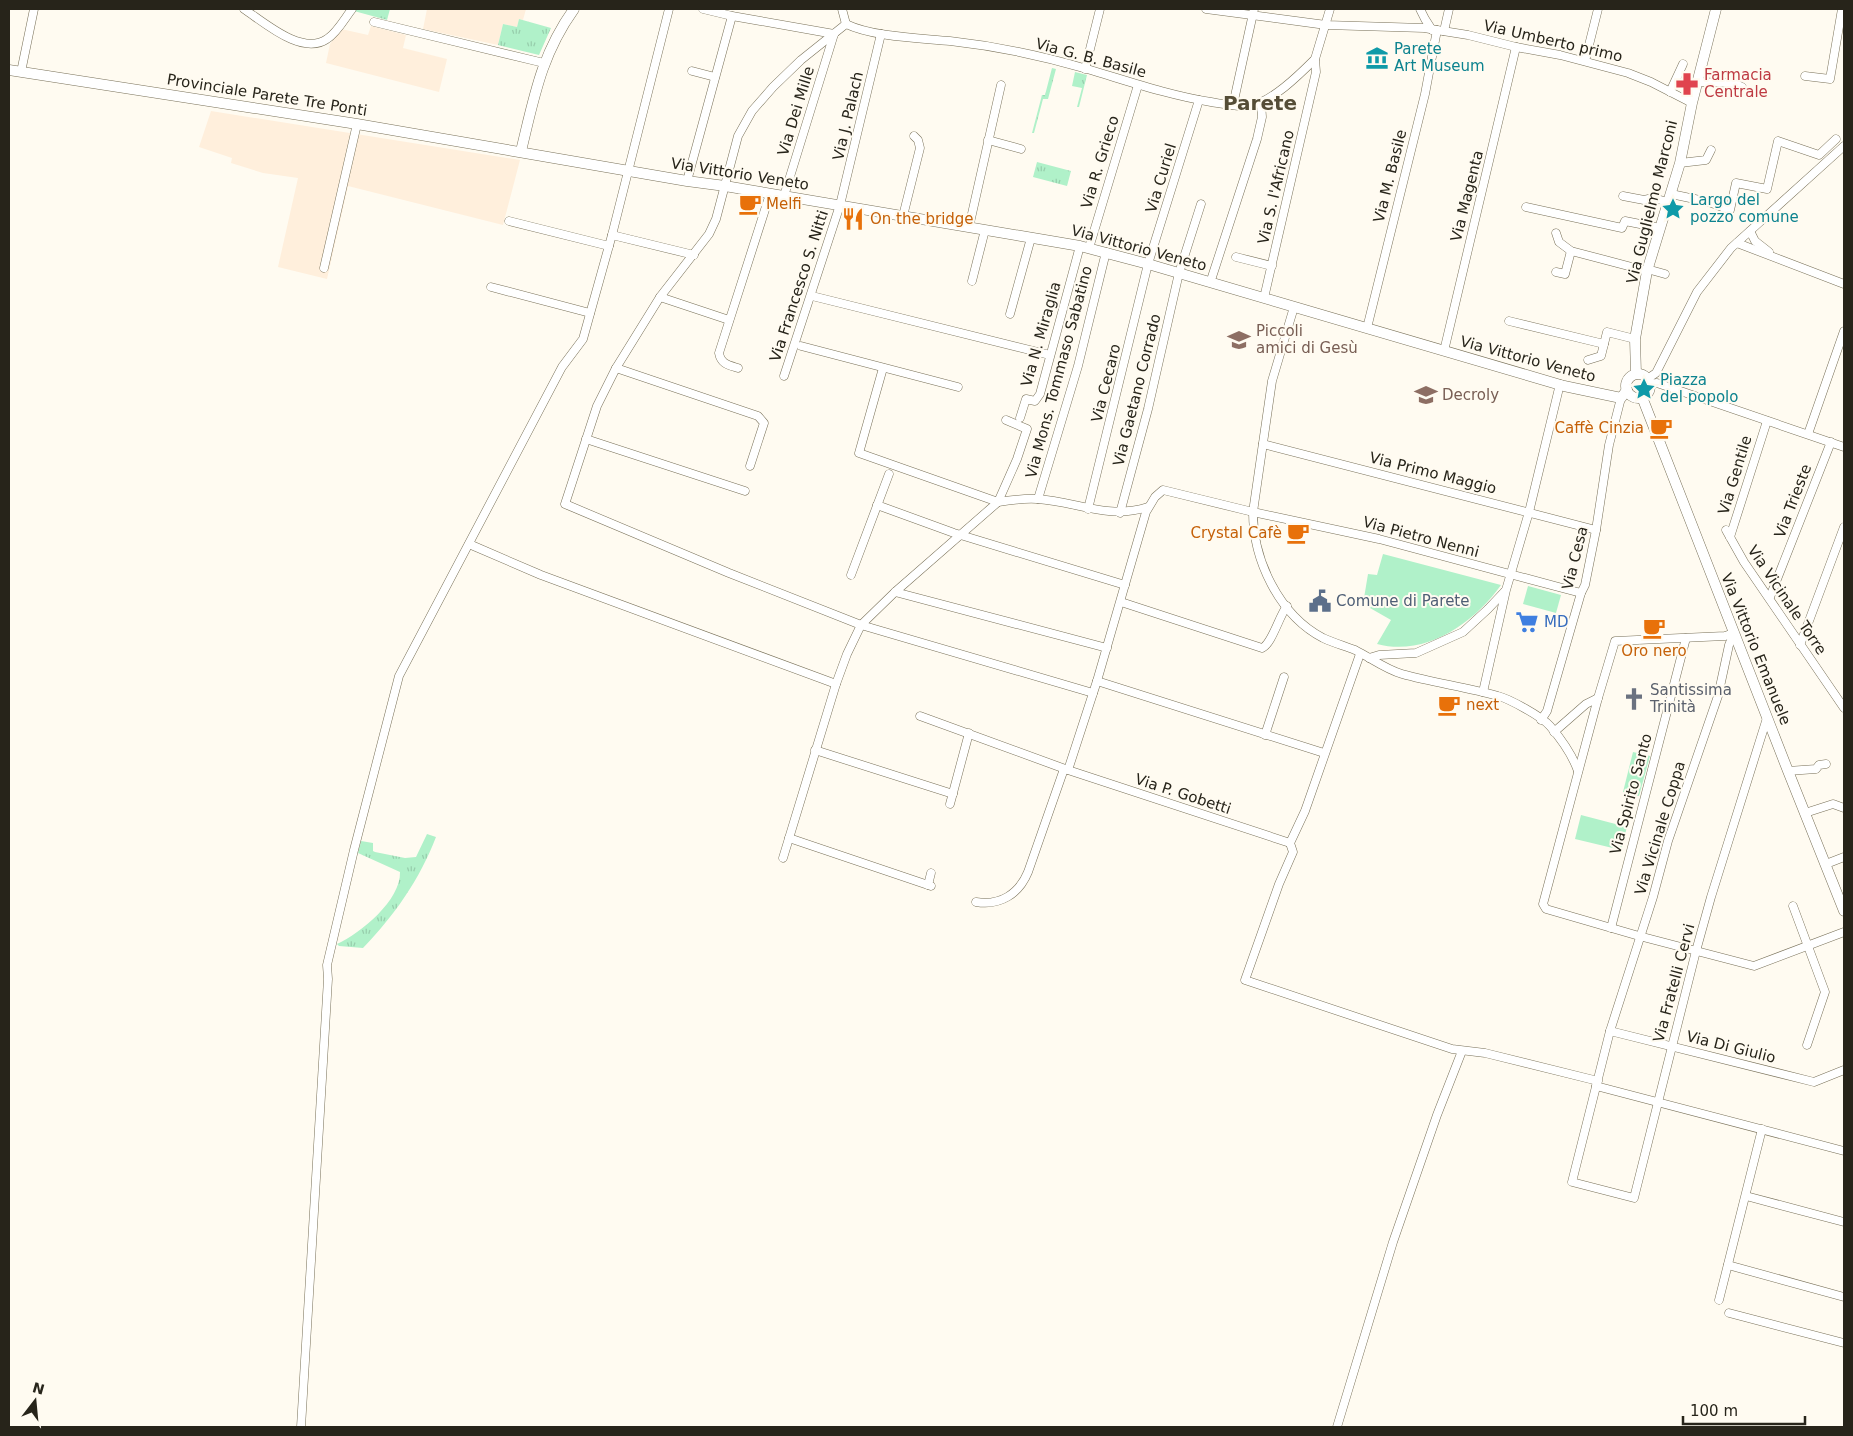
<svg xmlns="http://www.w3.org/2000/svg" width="1853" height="1436" font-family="'DejaVu Sans',sans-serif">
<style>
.industrial{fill:#ffefdc}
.grass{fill:url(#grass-tufts)}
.park{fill:#b0f1c9}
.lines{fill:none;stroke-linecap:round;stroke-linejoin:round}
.minor-casing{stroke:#797159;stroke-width:9}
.tertiary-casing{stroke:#797159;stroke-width:11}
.minor{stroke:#fff;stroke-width:8}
.tertiary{stroke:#fff;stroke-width:10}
.labels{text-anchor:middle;stroke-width:4;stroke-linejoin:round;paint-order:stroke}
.street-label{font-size:15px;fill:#27241a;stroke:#fffbf1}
.culture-label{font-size:15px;fill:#0d838f;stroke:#fffbf1;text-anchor:start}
.health-label{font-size:15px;fill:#be3a42;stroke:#fffbf1;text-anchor:start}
.food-label{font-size:15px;fill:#c56008;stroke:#fffbf1;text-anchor:start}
.education-label{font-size:15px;fill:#785e54;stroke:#fffbf1;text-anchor:start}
.service-label{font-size:15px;fill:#4e5e75;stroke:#fffbf1;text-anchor:start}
.shop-label{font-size:15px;fill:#366cbe;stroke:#fffbf1;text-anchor:start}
.worship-label{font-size:15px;fill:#5b616d;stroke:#fffbf1;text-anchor:start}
.district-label{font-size:20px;font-weight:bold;fill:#554d37;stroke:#fffbf1}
</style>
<defs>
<pattern id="grass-tufts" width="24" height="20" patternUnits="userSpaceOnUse" patternTransform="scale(1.25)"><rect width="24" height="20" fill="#b0f1c9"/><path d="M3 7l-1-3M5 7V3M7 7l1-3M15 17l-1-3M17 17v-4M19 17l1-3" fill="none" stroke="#97ceac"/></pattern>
</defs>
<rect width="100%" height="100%" fill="#fffbf1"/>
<g class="industrial">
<polygon points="427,9 526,9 523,20 519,19 517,27 503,24 498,45 423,29"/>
<polygon points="371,26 406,35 403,48 447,59 439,92 326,63 330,44 341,29 368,35"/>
<polygon points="211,111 520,160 503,225 348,186 327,279 278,267 298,178 263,173 231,163 232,158 199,147"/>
</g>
<g class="grass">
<polygon points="356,9 390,9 387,20 354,11"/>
<polygon points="519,19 551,28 539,55 498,45 503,24 517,27"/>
<polygon points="1052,68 1056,69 1048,99 1043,99 1034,133 1032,133 1042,95 1045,95"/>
<polygon points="1075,72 1087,75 1079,107 1077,107 1082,88 1072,86"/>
<polygon points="1037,162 1071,171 1067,186 1033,177"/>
<path d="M427,834L436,837C420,879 394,916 363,948L339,946L337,944C361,933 401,900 400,872L358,853L361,841L373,843V851L375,852L405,858L416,857Z"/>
</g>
<g class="park">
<path d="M1383,554L1501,585C1474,623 1426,657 1377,644L1391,620L1363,604L1368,574L1377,575Z"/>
<polygon points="1528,586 1561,595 1556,613 1523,604"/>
<polygon points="1633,752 1650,756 1639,796 1623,792"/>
<polygon points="1581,815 1627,827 1621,850 1575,839"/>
</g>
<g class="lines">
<defs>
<g id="minor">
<path d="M244,9C265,23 302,56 327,39C337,33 345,18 352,9"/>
<polyline points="703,9 732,16 834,34"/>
<polyline points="842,9 846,24"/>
<polyline points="1206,9 1326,25 1424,28 1468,35 1516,47 1560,55 1628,73 1651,82 1692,103"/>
<polyline points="1420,9 1425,19 1432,30"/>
<polyline points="374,22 544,63"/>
<polyline points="846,24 801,60 773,87 752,111 738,136 716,219 709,234 660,297 616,368 597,406 565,504 729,573 861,625 1093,693"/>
<path d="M846,24C873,37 919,38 950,41C995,46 1043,56 1087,69C1128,81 1168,95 1211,102C1223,104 1236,107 1248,106C1270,104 1300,74 1315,59"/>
<polyline points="1444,31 1449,9"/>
<polyline points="1585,61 1598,9"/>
<polyline points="1085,69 1100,9"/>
<polyline points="692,71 715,77"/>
<polyline points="21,72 34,9"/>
<polyline points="1805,76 1830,79 1842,9"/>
<polyline points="1697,82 1733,83 1742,87"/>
<polyline points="1670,92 1683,64"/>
<polyline points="1233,105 1254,9"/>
<polyline points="988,140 1021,149"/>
<polyline points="1680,163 1706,160 1711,150"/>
<polyline points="687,181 732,16"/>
<polyline points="1671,194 1709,202 1730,210 1736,183 1767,189 1778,141 1819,155 1836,139"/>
<polyline points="784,196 834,34"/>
<polyline points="1623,196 1644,200 1653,198 1668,202"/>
<polyline points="1526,207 1622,228 1625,221 1660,228"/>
<polyline points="903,216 920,148 918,140 914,136"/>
<polyline points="509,221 609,246"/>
<polyline points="969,227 1001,85"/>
<polyline points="1750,231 1755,241 1769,252"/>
<polyline points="1556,233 1559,242 1571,251 1647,271"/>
<polyline points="612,235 694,255"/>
<polyline points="1737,243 1844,284"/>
<polyline points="1089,248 1138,85"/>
<polyline points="1236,257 1272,266"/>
<polyline points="324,268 357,124"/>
<polyline points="1647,269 1665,274"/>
<polyline points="1556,272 1565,274 1571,251"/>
<polyline points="1212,277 1257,139 1262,117 1261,103"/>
<polyline points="972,281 985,230"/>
<polyline points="491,287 590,313"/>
<polyline points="812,296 1050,355"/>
<polyline points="660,297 729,320"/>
<polyline points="1264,298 1316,72 1315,59 1330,9"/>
<path d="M1294,307L1272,381L1253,512C1253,560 1279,615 1323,638C1334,643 1345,646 1355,650C1371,658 1385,669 1402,674C1434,683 1467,687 1498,696C1510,699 1542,717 1550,726C1562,740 1572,754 1578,771"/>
<polyline points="1010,314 1031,238"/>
<polyline points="1509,321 1604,344"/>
<polyline points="1367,328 1425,94 1437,30"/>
<polyline points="801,346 958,387"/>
<polyline points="1444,351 1516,47"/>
<polyline points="1588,360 1601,356 1607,332 1635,339"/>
<polyline points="616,368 758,416 764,423 750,466"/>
<path d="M738,368C728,365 721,364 719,353L770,194"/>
<path d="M883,368L859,453L998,502C1011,500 1024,498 1037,499C1076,501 1107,520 1148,507"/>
<polyline points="784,376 840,205 881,34"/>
<polyline points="1647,379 1656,373 1697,292 1731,248 1844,146"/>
<polyline points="1649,384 1657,383 1844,447"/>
<polyline points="1020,418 1026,399 1035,401 1040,394 1080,246"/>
<polyline points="1808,434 1844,331"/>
<polyline points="586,439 745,491"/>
<polyline points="1263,444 1596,530"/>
<polyline points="1038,499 1078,366 1106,252"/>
<polyline points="877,505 954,533 1125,585"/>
<polyline points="1088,509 1148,264 1199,100"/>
<polyline points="1120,513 1148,409 1179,273 1201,204"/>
<polyline points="1726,530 1744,562 1844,708"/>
<polyline points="1730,537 1767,421"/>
<polyline points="469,544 541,575 836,684"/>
<polyline points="851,575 889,474"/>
<polyline points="895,592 1107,648"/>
<polyline points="1770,597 1831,442"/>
<path d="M1121,602L1262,648C1272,644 1279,616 1287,606"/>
<polyline points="1734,633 1729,645 1718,696 1668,841 1653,897 1610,1031 1572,1182 1634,1198 1696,951 1711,897 1767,718"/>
<polyline points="1734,633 1725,636 1615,641 1598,698 1543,904 1546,909 1639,936 1754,966 1844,932"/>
<polyline points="1800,645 1844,527"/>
<polyline points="1360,654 1305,811 1290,843 1293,852 1279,884 1245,980 1452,1049 1485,1053 1598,1081"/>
<polyline points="1369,658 1379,655 1416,653 1463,632 1488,609 1505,591"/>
<polyline points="1097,681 1324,753"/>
<polyline points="1483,692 1506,590 1529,512 1560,384"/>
<polyline points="920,716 1068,770 1290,843"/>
<polyline points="1541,720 1547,711 1581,593 1585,585 1596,530 1609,445 1621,398"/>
<polyline points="1554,732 1586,704 1598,698"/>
<polyline points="1265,735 1284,677"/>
<polyline points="815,750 953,794"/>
<polyline points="1068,770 1097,681 1146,512 1155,497 1163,490 1253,512 1379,539 1581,593"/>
<polyline points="1788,771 1816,769 1819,765 1826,764"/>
<polyline points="950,804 969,733"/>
<polyline points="1805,813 1833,804 1844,808"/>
<polyline points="789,838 931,886"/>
<polyline points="783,858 836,684 847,654 861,625 895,592 998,502 1017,459 1027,429 1006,420"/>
<polyline points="1826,864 1844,857"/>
<polyline points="928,885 931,873"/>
<path d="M976,902C1000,906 1019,894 1028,872L1064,769"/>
<polyline points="1793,906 1825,992 1807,1045"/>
<polyline points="1611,928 1686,638"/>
<polyline points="1610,1031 1814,1082 1844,1070"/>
<polyline points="1596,1086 1844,1151"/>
<polyline points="1746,1196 1844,1222"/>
<polyline points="1728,1265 1844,1297"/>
<polyline points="1719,1300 1762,1129"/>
<polyline points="1729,1313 1844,1343"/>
<polyline points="301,1427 328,979 327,965 354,850 399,676 562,367 583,339 612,235 669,9"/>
<polyline points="1337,1427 1393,1242 1437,1115 1462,1051"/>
</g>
<g id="tertiary">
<polyline points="9,70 357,124 687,181 725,186 1080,246 1148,264 1564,386 1621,398 1627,390"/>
<path d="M521,151C534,98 541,55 574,9"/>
<polyline points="1636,374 1635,339 1647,271 1680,163 1692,103 1716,9"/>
<circle cx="1638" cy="386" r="12"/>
<polyline points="1642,397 1788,771 1844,911"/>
</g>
</defs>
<use href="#minor" class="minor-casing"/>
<use href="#tertiary" class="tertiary-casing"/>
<use href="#minor" class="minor"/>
<use href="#tertiary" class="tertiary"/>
</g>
<defs>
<symbol id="museum-bare" viewBox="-9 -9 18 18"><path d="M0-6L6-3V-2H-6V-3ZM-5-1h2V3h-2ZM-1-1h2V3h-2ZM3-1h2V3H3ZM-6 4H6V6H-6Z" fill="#0f9aa8" stroke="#fffbf1" stroke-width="2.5" paint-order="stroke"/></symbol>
<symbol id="pharmacy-bare" viewBox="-9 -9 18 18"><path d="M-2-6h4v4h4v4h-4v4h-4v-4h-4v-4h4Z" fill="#e0444e" stroke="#fffbf1" stroke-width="2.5" paint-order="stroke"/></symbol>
<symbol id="cafe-bare" viewBox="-9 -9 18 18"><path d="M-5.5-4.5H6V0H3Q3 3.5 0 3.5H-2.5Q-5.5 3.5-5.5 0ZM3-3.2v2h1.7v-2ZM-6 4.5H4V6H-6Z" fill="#e8710a" stroke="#fffbf1" stroke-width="2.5" paint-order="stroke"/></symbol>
<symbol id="sight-bare" viewBox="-9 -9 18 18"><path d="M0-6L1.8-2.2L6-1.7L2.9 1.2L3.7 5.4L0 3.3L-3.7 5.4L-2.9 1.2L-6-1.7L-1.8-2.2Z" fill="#0f9aa8" stroke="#fffbf1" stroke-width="2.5" paint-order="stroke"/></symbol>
<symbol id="restaurant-bare" viewBox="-9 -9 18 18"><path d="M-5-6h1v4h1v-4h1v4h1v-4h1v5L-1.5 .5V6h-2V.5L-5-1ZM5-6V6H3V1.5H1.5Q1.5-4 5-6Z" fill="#e8710a" stroke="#fffbf1" stroke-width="2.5" paint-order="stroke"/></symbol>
<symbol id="school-bare" viewBox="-9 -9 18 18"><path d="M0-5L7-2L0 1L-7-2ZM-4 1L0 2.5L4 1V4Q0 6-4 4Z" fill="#8d6e63" stroke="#fffbf1" stroke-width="2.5" paint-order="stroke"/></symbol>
<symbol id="civic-bare" viewBox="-9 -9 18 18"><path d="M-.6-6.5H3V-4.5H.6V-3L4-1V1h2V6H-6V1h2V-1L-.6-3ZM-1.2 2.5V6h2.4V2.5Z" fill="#5c6f8a" stroke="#fffbf1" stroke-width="2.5" paint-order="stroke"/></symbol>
<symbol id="supermarket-bare" viewBox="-9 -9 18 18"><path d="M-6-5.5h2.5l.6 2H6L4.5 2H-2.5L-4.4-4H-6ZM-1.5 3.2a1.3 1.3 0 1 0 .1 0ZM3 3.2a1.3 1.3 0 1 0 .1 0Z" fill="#3f7fe0" stroke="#fffbf1" stroke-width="2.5" paint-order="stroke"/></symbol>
<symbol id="church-bare" viewBox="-9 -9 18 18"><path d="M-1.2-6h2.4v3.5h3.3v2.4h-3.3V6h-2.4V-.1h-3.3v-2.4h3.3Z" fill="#6b7280" stroke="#fffbf1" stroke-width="2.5" paint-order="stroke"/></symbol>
</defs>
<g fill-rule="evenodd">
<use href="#museum-bare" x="1361" y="42" width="32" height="32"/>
<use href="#pharmacy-bare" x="1671" y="68" width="32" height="32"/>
<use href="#cafe-bare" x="734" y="188" width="32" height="32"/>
<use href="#sight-bare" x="1657" y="193" width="32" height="32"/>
<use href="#restaurant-bare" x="837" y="203" width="32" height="32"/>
<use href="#school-bare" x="1223" y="324" width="32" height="32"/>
<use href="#sight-bare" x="1628" y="373" width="32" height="32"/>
<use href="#school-bare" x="1410" y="379" width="32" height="32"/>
<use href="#cafe-bare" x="1645" y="412" width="32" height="32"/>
<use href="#cafe-bare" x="1282" y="517" width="32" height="32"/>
<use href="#civic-bare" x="1304" y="585" width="32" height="32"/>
<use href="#supermarket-bare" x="1511" y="606" width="32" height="32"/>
<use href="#cafe-bare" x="1638" y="612" width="32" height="32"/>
<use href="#church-bare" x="1618" y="683" width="32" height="32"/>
<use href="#cafe-bare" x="1433" y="689" width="32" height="32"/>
</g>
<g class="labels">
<g class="street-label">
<text transform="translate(1553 41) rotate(13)" y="5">Via Umberto primo</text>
<text transform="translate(1091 58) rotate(15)" y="5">Via G. B. Basile</text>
<text transform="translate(267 95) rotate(9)" y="5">Provinciale Parete Tre Ponti</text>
<text transform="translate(796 111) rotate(-73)" y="5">Via Dei Mille</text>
<text transform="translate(848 116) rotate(-77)" y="5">Via J. Palach</text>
<text transform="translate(1100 162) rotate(-73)" y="5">Via R. Grieco</text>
<text transform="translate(740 174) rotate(9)" y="5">Via Vittorio Veneto</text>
<text transform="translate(1390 176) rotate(-76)" y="5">Via M. Basile</text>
<text transform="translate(1161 178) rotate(-73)" y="5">Via Curiel</text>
<text transform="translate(1276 187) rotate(-77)" y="5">Via S. l'Africano</text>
<text transform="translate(1467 196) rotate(-76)" y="5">Via Magenta</text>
<text transform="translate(1652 202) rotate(-76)" y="5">Via Guglielmo Marconi</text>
<text transform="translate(1139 248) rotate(15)" y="5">Via Vittorio Veneto</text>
<text transform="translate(799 286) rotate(-72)" y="5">Via Francesco S. Nitti</text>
<text transform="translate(1041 334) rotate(-74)" y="5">Via N. Miraglia</text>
<text transform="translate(1528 359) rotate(15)" y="5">Via Vittorio Veneto</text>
<text transform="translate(1059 372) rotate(-75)" y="5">Via Mons. Tommaso Sabatino</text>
<text transform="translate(1106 383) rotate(-76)" y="5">Via Cecaro</text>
<text transform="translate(1137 390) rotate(-76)" y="5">Via Gaetano Corrado</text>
<text transform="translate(1433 473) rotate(14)" y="5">Via Primo Maggio</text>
<text transform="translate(1735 475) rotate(-73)" y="5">Via Gentile</text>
<text transform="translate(1793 501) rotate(-69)" y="5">Via Trieste</text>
<text transform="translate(1421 537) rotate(15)" y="5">Via Pietro Nenni</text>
<text transform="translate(1575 558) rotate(-76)" y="5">Via Cesa</text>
<text transform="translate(1787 600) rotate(56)" y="5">Via Vicinale Torre</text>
<text transform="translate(1756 649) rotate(68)" y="5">Via Vittorio Emanuele</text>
<text transform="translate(1183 794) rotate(18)" y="5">Via P. Gobetti</text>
<text transform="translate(1631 794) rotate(-75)" y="5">Via Spirito Santo</text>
<text transform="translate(1660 828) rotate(-73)" y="5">Via Vicinale Coppa</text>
<text transform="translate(1674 983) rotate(-75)" y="5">Via Fratelli Cervi</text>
<text transform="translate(1731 1047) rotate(14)" y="5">Via Di Giulio</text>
</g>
<g class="culture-label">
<text x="1394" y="54">Parete<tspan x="1394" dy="17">Art Museum</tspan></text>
<text x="1690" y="205">Largo del<tspan x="1690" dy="17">pozzo comune</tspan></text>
<text x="1660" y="385">Piazza<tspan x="1660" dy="17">del popolo</tspan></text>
</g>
<g class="health-label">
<text x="1704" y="80">Farmacia<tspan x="1704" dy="17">Centrale</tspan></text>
</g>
<g class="food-label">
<text x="766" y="209">Melfi</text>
<text x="870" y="224">On the bridge</text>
<text x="1644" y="433" text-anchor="end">Caffè Cinzia</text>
<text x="1282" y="538" text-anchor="end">Crystal Cafè</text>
<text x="1654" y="656" text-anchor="middle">Oro nero</text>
<text x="1466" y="710">next</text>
</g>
<g class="education-label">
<text x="1256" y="336">Piccoli<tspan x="1256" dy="17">amici di Gesù</tspan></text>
<text x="1442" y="400">Decroly</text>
</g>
<g class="service-label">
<text x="1336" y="606">Comune di Parete</text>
</g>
<g class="shop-label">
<text x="1544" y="627">MD</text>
</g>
<g class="worship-label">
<text x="1650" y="695">Santissima<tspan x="1650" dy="17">Trinità</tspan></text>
</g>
<g class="district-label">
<text x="1260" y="110">Parete</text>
</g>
</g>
<rect width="1853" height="1436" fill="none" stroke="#27241a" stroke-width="20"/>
<g transform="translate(35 1401) rotate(16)" stroke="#fffbf1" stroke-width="4" paint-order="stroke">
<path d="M0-4L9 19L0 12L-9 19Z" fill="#27241a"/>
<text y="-8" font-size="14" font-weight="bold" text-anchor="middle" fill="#27241a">N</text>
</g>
<path d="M1683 1416v8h122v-8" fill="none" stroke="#27241a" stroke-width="2.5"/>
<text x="1690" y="1416" font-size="15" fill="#27241a" stroke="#fffbf1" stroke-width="4" paint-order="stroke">100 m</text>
</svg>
